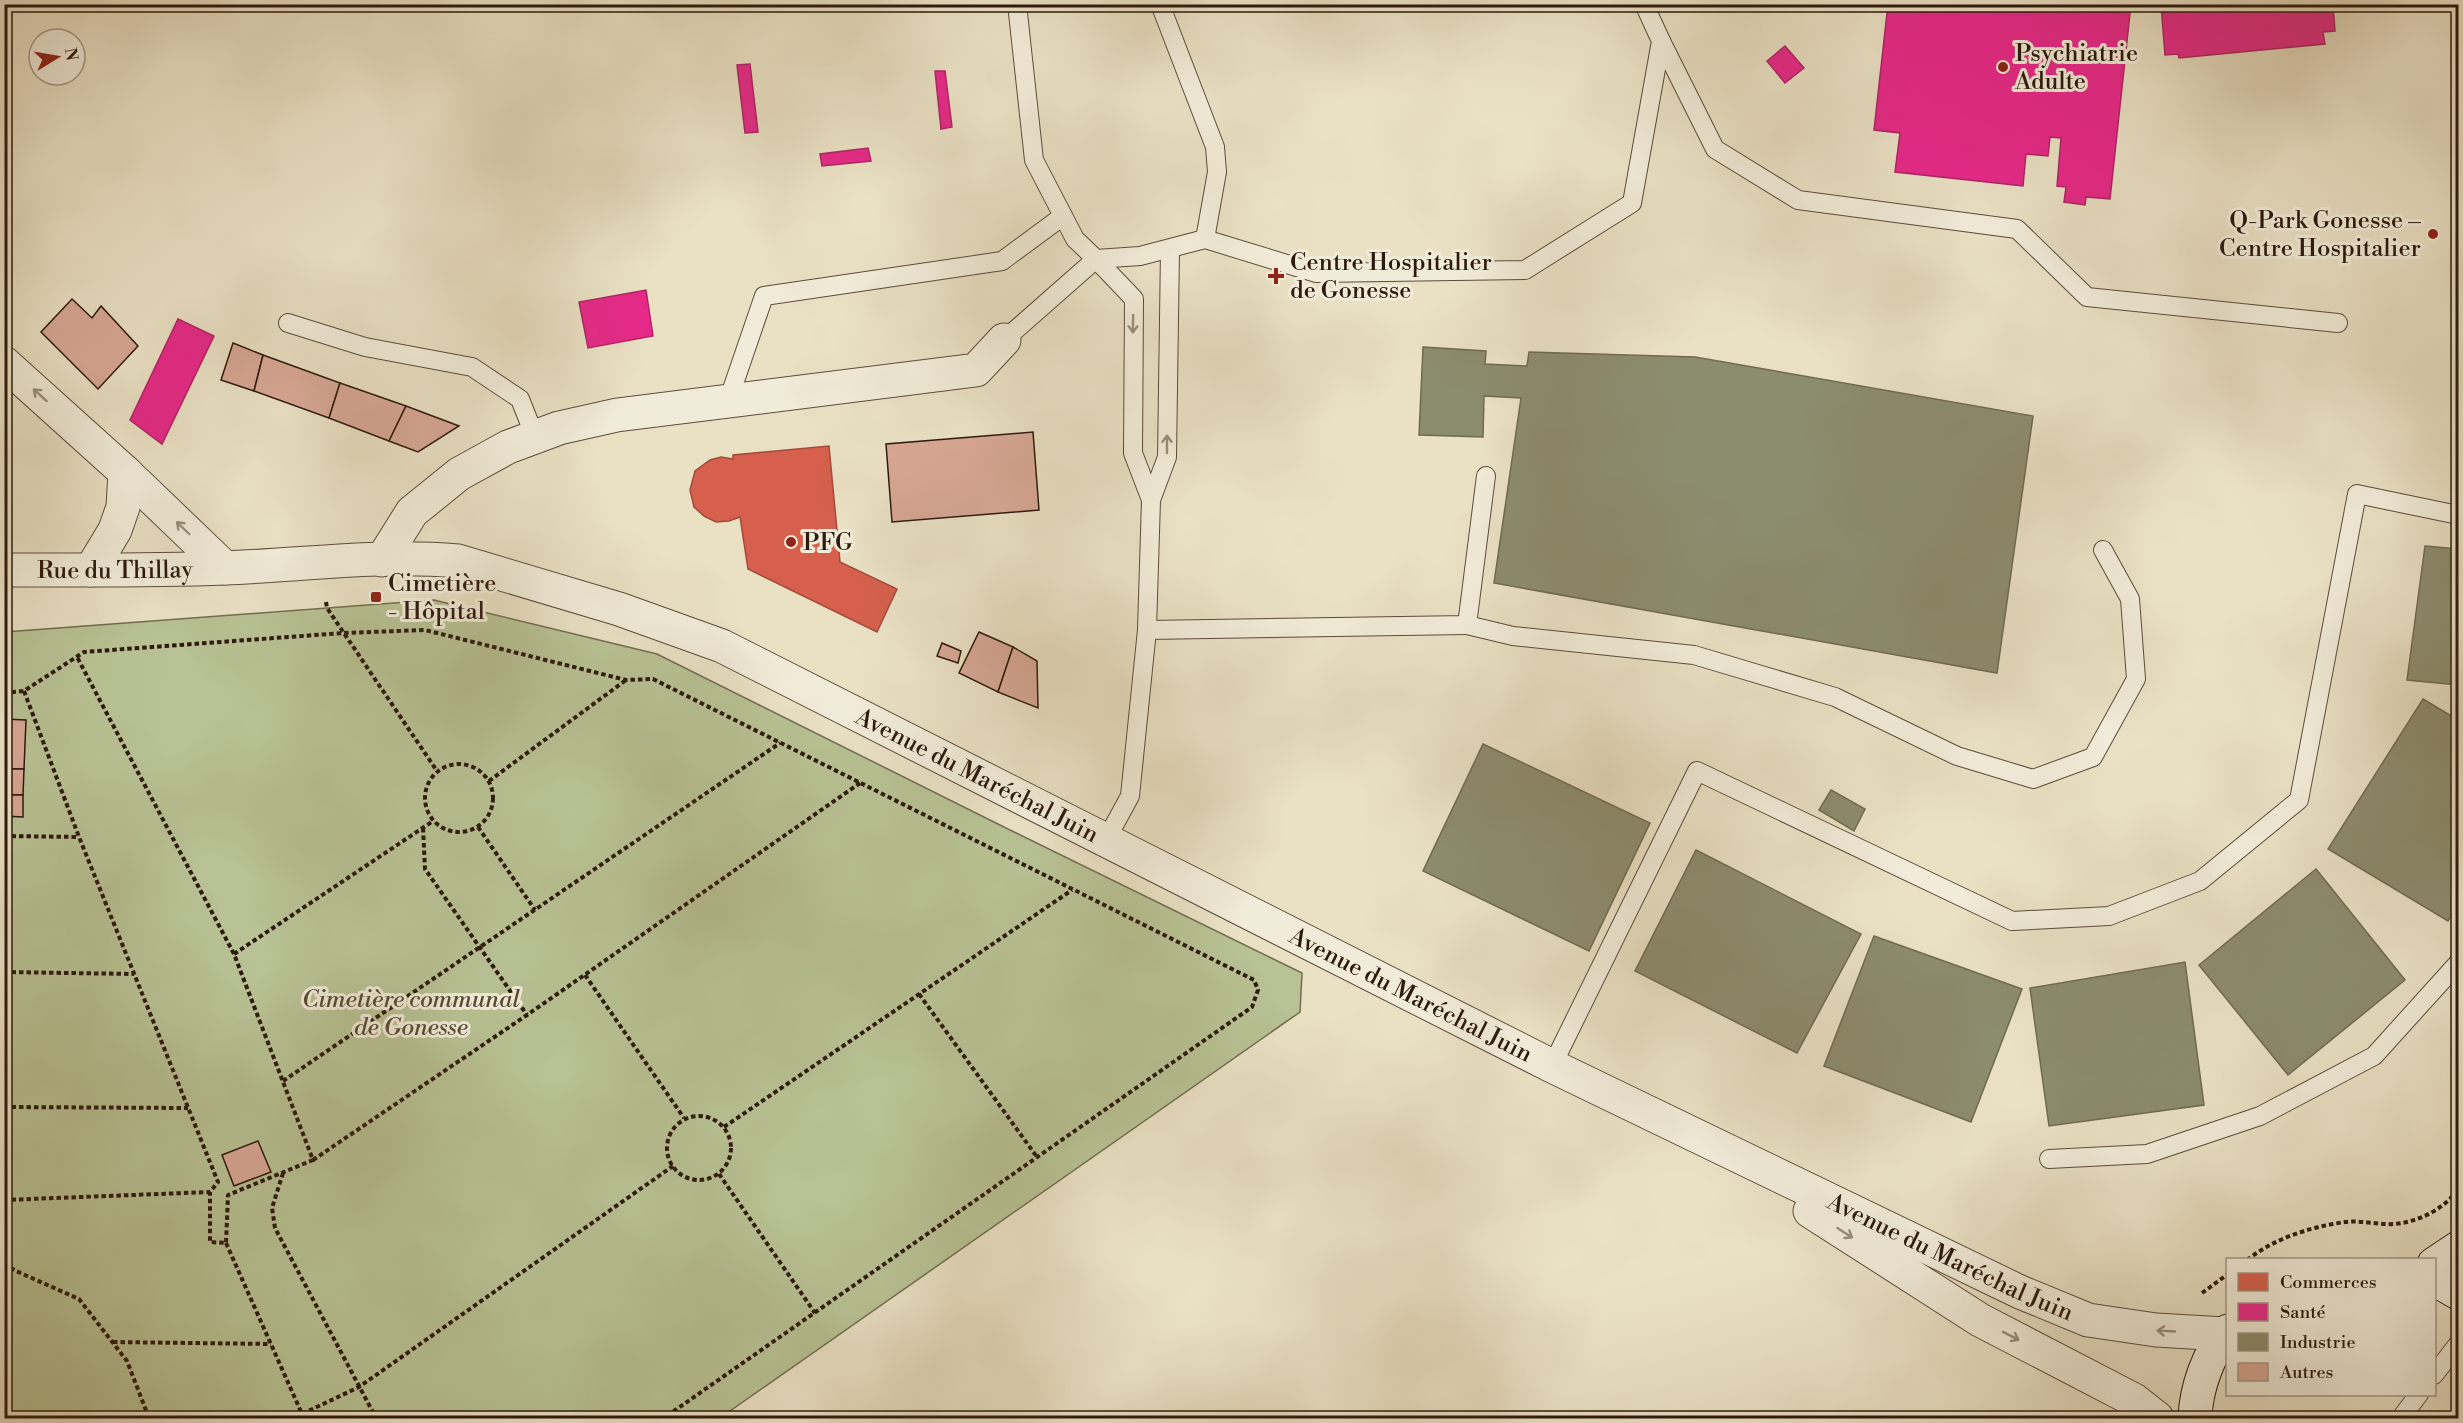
<svg xmlns="http://www.w3.org/2000/svg" width="2463" height="1423" font-family="'Libre Bodoni',serif">
<style>
.green{fill:#b8c294;stroke:#726e51;stroke-width:1.5}
.shops{fill:#d6604d;stroke:#a34b3a;stroke-width:1.5}
.health{fill:#e7298a;stroke:#af2465;stroke-width:1.5}
.industry{fill:#8c8c6e;stroke:#706a51;stroke-width:1.5}
.building{fill:#d7a795;stroke:#2d1a0e;stroke-width:1.5}
.lines{fill:none;stroke-linecap:round;stroke-linejoin:round}
.service-casing{stroke:#5c4c3c;stroke-width:20}
.minor-casing{stroke:#5c4c3c;stroke-width:35}
.tertiary-casing{stroke:#5c4c3c;stroke-width:35}
.secondary-casing{stroke:#2d1a0e;stroke-width:35}
.path{stroke:#2d1a0e;stroke-width:4;stroke-dasharray:4.5 3;stroke-linecap:butt}
.service{stroke:#f1ecd9;stroke-width:18}
.minor{stroke:#f1ecd9;stroke-width:33}
.tertiary{stroke:#f1ecd9;stroke-width:33}
.secondary{stroke:#f1ecd9;stroke-width:33}
.oneway{stroke:#998e7e}
.poi-dot{fill:#8f2418;stroke:#f1ecd9;stroke-width:2}
.labels{text-anchor:middle;stroke-width:6;stroke-linejoin:round;paint-order:stroke}
.poi-label{font-size:24px;fill:#2d1a0e;stroke:#f1ecd9;text-anchor:start}
.street-label{font-size:24px;fill:#2d1a0e;stroke:#f1ecd9}
.park-label{font-size:24px;font-style:italic;fill:#574c36;stroke:#f1ecd9}
</style>
<rect width="100%" height="100%" fill="#eae1c5"/>
<filter id="stains"><feTurbulence type="fractalNoise" baseFrequency=".00333" numOctaves="4"/><feColorMatrix values="0 0 0 0 .2 0 0 0 0 .09 0 0 0 0 .02 0 0 0 .5 -.17"/></filter>
<radialGradient id="worn" r=".72"><stop offset=".6" stop-color="#630" stop-opacity="0"/><stop offset="1" stop-color="#630" stop-opacity=".3"/></radialGradient>
<polygon class="green" points="434,600 657,654 1012,831 1302,973 1300,1012 720,1418 5,1418 5,632"/>
<polygon class="shops" points="829,446 840,562 897,589 877,632 748,569 740,517 729,521 716,522 704,516 694,507 690,490 695,471 710,460 721,457 733,459 733,455"/>
<g class="health">
<polygon points="1888,4 2131,4 2110,199 2086,197 2085,205 2064,202 2066,187 2057,186 2061,138 2050,137 2048,156 2026,154 2023,186 1895,172 1900,133 1874,130"/>
<polygon points="2161,4 2333,4 2335,31 2323,32 2325,44 2179,58 2178,54 2165,55"/>
<polygon points="1785,46 1804,68 1785,83 1767,61"/>
<polygon points="750,64 758,132 745,133 737,65"/>
<polygon points="935,71 945,71 952,127 941,129"/>
<polygon points="868,148 871,161 822,166 820,154"/>
<polygon points="646,290 653,336 588,348 579,302"/>
<polygon points="178,319 214,336 162,444 130,420"/>
</g>
<g class="industry">
<polygon points="1423,347 1486,351 1485,364 1527,366 1529,352 1695,357 2033,416 1997,673 1494,583 1521,398 1484,396 1483,437 1419,435"/>
<polygon points="2425,546 2458,549 2458,685 2407,680"/>
<polygon points="2423,699 2458,720 2458,904 2448,921 2328,849"/>
<polygon points="1483,744 1650,823 1589,951 1423,871"/>
<polygon points="1831,790 1865,809 1854,831 1819,810"/>
<polygon points="1696,850 1861,934 1797,1053 1635,971"/>
<polygon points="2316,869 2405,980 2288,1075 2199,965"/>
<polygon points="1874,936 2022,989 1971,1122 1824,1066"/>
<polygon points="2185,962 2204,1105 2049,1126 2030,988"/>
</g>
<g class="building">
<polygon points="72,299 92,318 101,306 138,346 98,389 41,332"/>
<polygon points="233,343 263,355 254,391 221,380"/>
<polygon points="263,355 340,383 329,418 254,391"/>
<polygon points="340,383 406,406 389,441 329,418"/>
<polygon points="406,406 459,426 418,452 389,441"/>
<polygon points="1033,432 1039,510 892,522 886,444"/>
<polygon points="979,632 1013,647 998,692 959,673"/>
<polygon points="942,643 961,651 958,663 937,656"/>
<polygon points="1013,647 1037,661 1038,708 998,692"/>
<polygon points="4,719 26,720 24,769 4,769"/>
<polygon points="4,769 24,769 23,795 4,795"/>
<polygon points="4,795 23,795 23,817 4,816"/>
<polygon points="258,1141 271,1172 234,1186 222,1155"/>
</g>
<g class="lines">
<defs>
<g id="service">
<polyline points="1017,4 1034,160 1075,239 1096,259 1140,256 1205,239 1316,273 1525,270 1632,203 1661,41 1644,4"/>
<polyline points="1160,4 1215,147 1217,172 1205,239"/>
<polyline points="1661,41 1715,149 1798,200 2017,229 2087,297 2338,323"/>
<polyline points="288,323 365,347 472,367 520,399 535,437"/>
<polyline points="1004,340 1096,259 1134,299 1133,453 1151,500"/>
<polyline points="728,401 764,296 1002,261 1063,216"/>
<polyline points="1467,625 1513,636 1694,655 1835,697 1957,756 2033,779 2093,757 2136,679 2130,599 2103,550"/>
<polyline points="1147,630 1467,625 1486,476"/>
<polyline points="1106,840 1130,796 1147,630 1151,500 1167,457 1170,250"/>
<polyline points="1552,1066 1697,771 2012,921 2109,916 2200,881 2299,800 2357,494 2458,515"/>
<polyline points="2049,1159 2147,1154 2260,1116 2374,1056 2458,963"/>
<polyline points="2434,1375 2458,1344"/>
<polyline points="2401,1418 2419,1394"/>
</g>
<g id="minor">
<polyline points="4,363 125,472 225,568"/>
<polyline points="382,560 412,512 459,474 508,447 535,437 559,428 617,415 976,370 1004,340"/>
<polyline points="91,570 115,530 123,507 125,472"/>
</g>
<g id="tertiary">
<path id="s1" d="M4,570C78,570 151,571 225,568C302,565 381,554 458,561L619,609L722,646L1552,1066L2020,1292L2088,1320L2156,1330L2225,1334"/>
<polyline points="1810,1211 1980,1320 2134,1400 2157,1418"/>
</g>
<g id="secondary">
<polyline points="2434,1264 2458,1248"/>
<polyline points="2434,1279 2458,1293"/>
<path d="M2195,1418C2196,1389 2208,1353 2228,1331"/>
</g>
</defs>
<use href="#service" class="service-casing"/>
<use href="#minor" class="minor-casing"/>
<use href="#tertiary" class="tertiary-casing"/>
<use href="#secondary" class="secondary-casing"/>
<g class="path">
<polyline points="326,602 327,608 437,771"/>
<polyline points="24,691 79,837 218,1182 210,1192 210,1242 226,1243 228,1195 313,1160 234,954 77,657"/>
<polyline points="4,693 24,691 84,652 343,633 425,630 626,680 653,679 1254,980 1258,990 1252,1007 664,1418"/>
<circle cx="459" cy="798" r="34"/>
<polyline points="489,781 626,680"/>
<polyline points="478,827 535,910"/>
<polyline points="423,828 425,869 527,1015"/>
<polyline points="4,836 79,837"/>
<polyline points="234,954 433,821"/>
<polyline points="4,972 134,974"/>
<polyline points="585,975 684,1118"/>
<polyline points="919,994 1037,1157"/>
<polyline points="283,1081 780,743"/>
<polyline points="4,1107 188,1108"/>
<circle cx="699" cy="1148" r="32"/>
<polyline points="724,1127 1072,890"/>
<polyline points="313,1160 527,1015 860,783"/>
<polyline points="283,1173 272,1208 275,1228 376,1418"/>
<polyline points="719,1174 815,1313"/>
<polyline points="4,1200 210,1192"/>
<polyline points="226,1243 302,1414 359,1387 673,1166"/>
<path d="M2247,1260C2275,1238 2310,1227 2345,1222C2361,1220 2379,1225 2395,1224C2421,1221 2443,1209 2458,1190"/>
<polyline points="4,1264 16,1271 79,1299 127,1361 149,1418"/>
<polyline points="2202,1293 2228,1274"/>
<polyline points="113,1342 271,1344"/>
</g>
<use href="#service" class="service"/>
<use href="#minor" class="minor"/>
<use href="#tertiary" class="tertiary"/>
<use href="#secondary" class="secondary"/>
</g>
<defs><path id="oneway-shaft" d="M-6 0H5M1.5-3L5.5 0L1.5 3" fill="none" stroke-width="1.6" stroke-linecap="round" stroke-linejoin="round" transform="scale(1.5)"/></defs>
<g class="oneway">
<use href="#oneway-shaft" transform="translate(1133 324) rotate(91)"/>
<use href="#oneway-shaft" transform="translate(40 395) rotate(-138)"/>
<use href="#oneway-shaft" transform="translate(1167 444) rotate(-90)"/>
<use href="#oneway-shaft" transform="translate(183 528) rotate(-136)"/>
<use href="#oneway-shaft" transform="translate(1845 1233) rotate(33)"/>
<use href="#oneway-shaft" transform="translate(2166 1331) rotate(-177)"/>
<use href="#oneway-shaft" transform="translate(2011 1336) rotate(27)"/>
</g>
<g class="poi-dot">
<circle cx="2003" cy="67" r="6"/>
<circle cx="2433" cy="234" r="6"/>
<path d="M1273 267h6v6h6v6h-6v6h-6v-6h-6v-6h6z"/>
<circle cx="791" cy="542" r="6"/>
<rect x="370" y="591" width="12" height="12" rx="3"/>
</g>
<g class="labels">
<g class="poi-label">
<text x="2015" y="61">Psychiatrie<tspan x="2015" dy="28">Adulte</tspan></text>
<text x="2421" y="228" text-anchor="end">Q-Park Gonesse –<tspan x="2421" dy="28">Centre Hospitalier</tspan></text>
<text x="1290" y="270">Centre Hospitalier<tspan x="1290" dy="28">de Gonesse</tspan></text>
<text x="803" y="550">PFG</text>
<text x="388" y="591">Cimetière<tspan x="388" dy="28">- Hôpital</tspan></text>
</g>
<g class="street-label">
<text dy="8" stroke="none"><textPath href="#s1" startOffset="111">Rue du Thillay</textPath></text>
<text dy="8" stroke="none"><textPath href="#s1" startOffset="1018">Avenue du Maréchal Juin</textPath></text>
<text dy="8" stroke="none"><textPath href="#s1" startOffset="1504">Avenue du Maréchal Juin</textPath></text>
<text dy="8" stroke="none"><textPath href="#s1" startOffset="2104">Avenue du Maréchal Juin</textPath></text>
</g>
<g class="park-label">
<text x="411" y="1007">Cimetière communal<tspan x="411" dy="28">de Gonesse</tspan></text>
</g>
</g>
<rect width="2463" height="1423" fill="none" stroke="#eae1c5" stroke-width="24"/>
<rect x="6" y="6" width="2451" height="1411" fill="none" stroke="#2d1a0e" stroke-width="3"/>
<rect x="12" y="12" width="2439" height="1399" fill="none" stroke="#2d1a0e" stroke-width="1.5"/>
<rect x="2226" y="1258" width="210" height="138" fill="#f1ecd9" stroke="#a39888" stroke-width="1.5"/>
<rect x="2238" y="1273" width="30" height="18" fill="#d6604d" stroke="#a39888" stroke-width="1.5"/>
<text x="2280" y="1288" font-size="18" fill="#2d1a0e">Commerces</text>
<rect x="2238" y="1303" width="30" height="18" fill="#e7298a" stroke="#a39888" stroke-width="1.5"/>
<text x="2280" y="1318" font-size="18" fill="#2d1a0e">Santé</text>
<rect x="2238" y="1333" width="30" height="18" fill="#8c8c6e" stroke="#a39888" stroke-width="1.5"/>
<text x="2280" y="1348" font-size="18" fill="#2d1a0e">Industrie</text>
<rect x="2238" y="1363" width="30" height="18" fill="#d7a795" stroke="#a39888" stroke-width="1.5"/>
<text x="2280" y="1378" font-size="18" fill="#2d1a0e">Autres</text>
<g transform="translate(57 57) rotate(79)"><circle r="28" fill="#f1ecd9" stroke="#a39888" stroke-width="1.5"/>
<path d="M0-4.5L10 22L0 15L-10 22Z" fill="#8f2418"/>
<text y="-9" font-size="16" font-weight="bold" text-anchor="middle" fill="#2d1a0e">N</text>
</g>
<rect width="100%" height="100%" filter="url(#stains)"/>
<rect width="100%" height="100%" fill="url(#worn)"/>
</svg>
